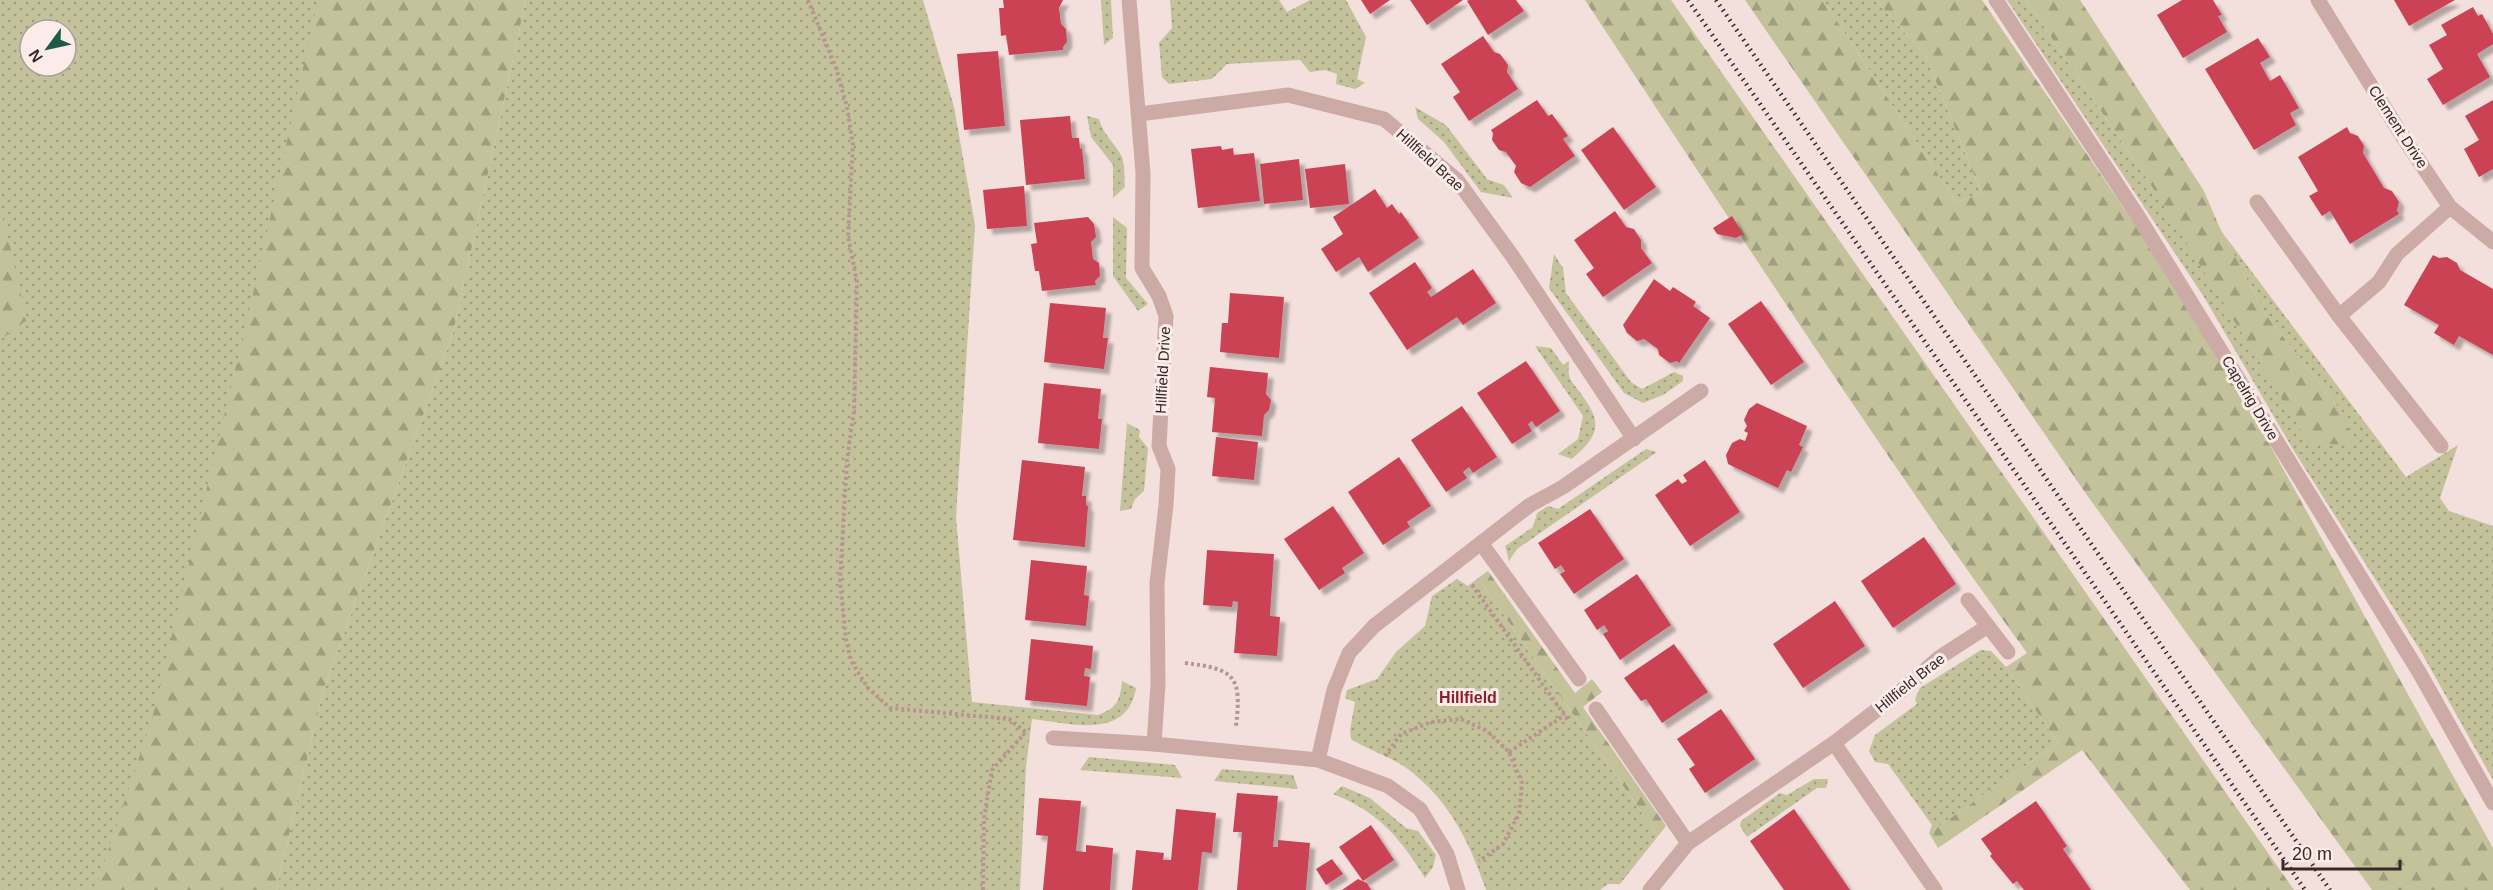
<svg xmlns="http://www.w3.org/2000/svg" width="2493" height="890" font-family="Helvetica,sans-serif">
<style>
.grass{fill:url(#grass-dots);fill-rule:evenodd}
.forest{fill:url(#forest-firs)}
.building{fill:#ca4252;filter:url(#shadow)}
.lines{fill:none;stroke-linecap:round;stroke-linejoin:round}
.path{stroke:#b89491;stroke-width:4;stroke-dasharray:3 3;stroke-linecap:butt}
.minor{stroke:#ccaba7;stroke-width:15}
.rail{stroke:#382829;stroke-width:4.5;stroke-dasharray:1.5 4.5;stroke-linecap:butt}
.labels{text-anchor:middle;stroke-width:6;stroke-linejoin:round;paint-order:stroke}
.street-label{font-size:15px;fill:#382829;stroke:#faece8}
.neighbourhood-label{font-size:16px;font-weight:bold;fill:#8a1e2b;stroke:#faece8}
</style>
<defs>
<pattern id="grass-dots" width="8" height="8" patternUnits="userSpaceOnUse" patternTransform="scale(1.5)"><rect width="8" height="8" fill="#c3c29b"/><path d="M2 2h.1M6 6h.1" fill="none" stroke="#9f9e7e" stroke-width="1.8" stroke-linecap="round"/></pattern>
<pattern id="forest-firs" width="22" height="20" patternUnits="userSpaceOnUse" patternTransform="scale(1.5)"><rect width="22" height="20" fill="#c3c29b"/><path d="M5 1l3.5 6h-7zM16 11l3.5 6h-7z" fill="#9f9e7e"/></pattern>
<filter id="shadow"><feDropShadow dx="5.5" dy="5.5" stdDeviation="1.5" flood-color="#0004"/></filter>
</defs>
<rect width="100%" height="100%" fill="#f3e0dc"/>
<g class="grass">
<path d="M0,0H471L215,890H0ZM30,30H66V66H30Z"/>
<path d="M526,0H923L954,107L975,225L956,517L972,702L1098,715C1117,708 1120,701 1122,681L1136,688C1127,741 1070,723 1032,719L1026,767L1020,890H276L323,692L453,333Z"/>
<polygon points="1101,0 1111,0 1113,38 1104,45"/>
<polygon points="1170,0 1279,0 1287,12 1310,0 1346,0 1366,37 1357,79 1365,83 1355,89 1336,84 1337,74 1325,70 1310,72 1300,60 1227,64 1212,79 1169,84 1162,77 1159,43 1172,28"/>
<polygon points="1823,0 1876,0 1926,57 1981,192 1957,203"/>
<polygon points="2007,0 2026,0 2151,185 2343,413 2266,315 2222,232 2406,477 2458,445 2440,498 2449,511 2493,526 2493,780 2420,650 2294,451 2204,297"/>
<polygon points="1415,107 1446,125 1487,179 1504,185 1513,198 1481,192 1444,142 1418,119"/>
<path d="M1087,116L1099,119C1103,135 1115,143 1122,157C1125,166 1124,178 1125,187L1113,198V165L1091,137Z"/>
<polygon points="1113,217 1127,228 1126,278 1148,304 1138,311 1113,276"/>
<polygon points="1554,254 1563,268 1566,293 1631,382 1642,389 1674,372 1683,376 1683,381 1663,395 1643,403 1624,393 1549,288"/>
<path d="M1535,346L1551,348L1563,365L1569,361C1569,365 1568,371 1569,375C1570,381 1576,387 1579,391C1602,422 1602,433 1572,459L1558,454L1578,439L1583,416Z"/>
<polygon points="1127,423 1140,430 1139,437 1148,448 1144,491 1135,499 1131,509 1120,511"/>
<polygon points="1646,449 1657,452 1517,549 1509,561 1505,546 1533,527 1537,513 1548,506 1558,509"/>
<path d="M1478,578L1658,836L1620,884H1608L1600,890H1486C1469,841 1449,799 1405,767C1389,756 1368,750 1351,739L1350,730L1355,702L1345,698L1347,690L1377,679L1396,652L1425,626L1432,596L1457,579L1468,586Z"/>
<polygon points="1981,650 1991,651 2006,667 2058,743 1929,833 1932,825 1888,764 1875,762 1869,751 1875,735 1917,704 1915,699 1920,688"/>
<polygon points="1089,757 1175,765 1182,778 1080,770"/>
<polygon points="1222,769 1293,775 1298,789 1214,781"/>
<polygon points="1814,779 1828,779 1826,788 1817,788 1747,837 1740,826 1741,821 1780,793 1787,795"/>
<path d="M1342,786L1370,798L1406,828L1418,831L1436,855L1433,867L1425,878C1399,837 1379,812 1333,794Z"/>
</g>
<g class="forest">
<polygon points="318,0 526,0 453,333 323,692 276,890 95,890 152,719 258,273"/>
<path d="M1585,0H1671L2294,890H2190L2082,750L1938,848L1929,833L2058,743L2006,667L2027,653C1872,440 1730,219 1585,0Z"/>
<polygon points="1745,0 1823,0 1957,203 1981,192 1926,57 1876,0 1982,0 2204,326 2493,848 2493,890 2372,890 2084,491"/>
<polygon points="2026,0 2080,0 2204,191 2219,226 2266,315 2343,413 2352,445 2309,443 2151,185"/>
<polygon points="0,203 27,320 0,340"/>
<polygon points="1488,571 1575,693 1592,679 1602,692 1583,707 1666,826 1658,836 1478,578"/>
</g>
<g class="building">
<polygon points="1003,0 1063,0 1059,8 1061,24 1066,29 1067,42 1063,47 1063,50 1009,55 1006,35 1001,36 999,8 1004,8"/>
<polygon points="1361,0 1390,0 1370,14"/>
<polygon points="1410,0 1463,0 1427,25"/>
<polygon points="1469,0 1516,0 1524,11 1488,35 1467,1"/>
<polygon points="2182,0 2213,0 2222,15 2218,16 2227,32 2183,58 2157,15"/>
<polygon points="2394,0 2455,0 2409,26"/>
<polygon points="2473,7 2478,16 2482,14 2493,34 2493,44 2477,54 2490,77 2443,105 2427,79 2443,69 2429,45 2447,35 2441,25"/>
<polygon points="1483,36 1494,52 1500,54 1508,65 1507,72 1518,89 1469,121 1453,97 1460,92 1441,64"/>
<polygon points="2258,38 2270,57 2260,63 2270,81 2280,75 2299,108 2290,113 2296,125 2254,150 2205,69"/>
<polygon points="998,51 1005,126 964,130 957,54"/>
<polygon points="1537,100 1548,116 1552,114 1568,136 1563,139 1575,156 1530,187 1521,183 1514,172 1516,166 1506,152 1499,150 1492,140 1493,133 1491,130"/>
<polygon points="2493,100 2493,169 2479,177 2464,149 2479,140 2465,116"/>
<polygon points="1070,116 1072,138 1079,138 1080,149 1082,148 1085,179 1026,185 1020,120"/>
<polygon points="1613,127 1656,187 1624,210 1581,150"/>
<polygon points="2347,127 2350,133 2358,136 2364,146 2363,153 2384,188 2392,191 2399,202 2397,210 2399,214 2350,244 2330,211 2322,216 2309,196 2318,191 2298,157"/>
<polygon points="1221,146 1222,150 1233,148 1234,155 1254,153 1260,201 1198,208 1191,149"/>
<polygon points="1299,159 1303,200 1264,204 1260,164"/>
<polygon points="1345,164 1349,204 1310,208 1305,169"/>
<polygon points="1024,186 1027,226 987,229 983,190"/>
<polygon points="1375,189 1387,208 1392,204 1399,214 1401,212 1419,238 1368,272 1359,257 1336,272 1321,249 1343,234 1333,217"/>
<polygon points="1615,211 1626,227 1634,229 1641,240 1641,248 1652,263 1603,297 1586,274 1594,268 1574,240"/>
<polygon points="1732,216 1743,234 1736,238 1717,234 1713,228"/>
<polygon points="1088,217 1094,224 1096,237 1091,242 1093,259 1099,263 1100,276 1095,281 1096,285 1042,291 1039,271 1035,271 1031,244 1037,243 1034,223"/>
<polygon points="2433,255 2439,258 2447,257 2457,263 2460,270 2493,289 2493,355 2459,336 2454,345 2434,333 2439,325 2404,305"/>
<polygon points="1415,262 1432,288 1427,292 1431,297 1473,269 1496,303 1463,325 1457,317 1407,350 1369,293"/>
<polygon points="1654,279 1670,291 1673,287 1696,302 1693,306 1710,318 1679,363 1677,361 1670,363 1659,355 1658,349 1644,339 1637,341 1627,333 1623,325"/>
<polygon points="1230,293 1284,297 1279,358 1220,352 1222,323 1228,323"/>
<polygon points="1761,301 1804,362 1771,385 1728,324"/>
<polygon points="1050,303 1106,308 1103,338 1108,338 1104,369 1044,362"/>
<polygon points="1526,361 1560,411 1536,427 1532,421 1528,424 1532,431 1512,444 1477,393"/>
<polygon points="1210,367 1268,373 1266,394 1271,400 1269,410 1264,415 1262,436 1212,432 1215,398 1207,397"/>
<polygon points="1044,383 1101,389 1098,419 1102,419 1099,449 1038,443"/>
<polygon points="1757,403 1807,426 1799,445 1803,447 1791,472 1787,470 1778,488 1728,464 1726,455 1732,443 1740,439 1745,441 1748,433 1744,431 1747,426 1744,420 1749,409"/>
<polygon points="1462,406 1497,457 1473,473 1469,467 1463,472 1467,478 1446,492 1411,440"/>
<polygon points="1216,437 1258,442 1254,480 1212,476"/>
<polygon points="1399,457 1431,506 1407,522 1410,527 1383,545 1348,492"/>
<polygon points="1022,460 1085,467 1082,496 1086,496 1086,505 1088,506 1085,547 1013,540"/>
<polygon points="1705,460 1740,512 1690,546 1655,495 1678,479 1682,484 1687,481 1683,475"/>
<polygon points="1333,506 1364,553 1342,568 1345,573 1319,590 1284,539"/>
<polygon points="1590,509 1624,559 1574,594 1560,574 1565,571 1561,565 1555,569 1538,543"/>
<polygon points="1924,537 1956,584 1893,628 1861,581"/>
<polygon points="1207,550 1274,554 1270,616 1280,617 1277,656 1234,653 1238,602 1233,601 1232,607 1203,605"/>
<polygon points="1031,560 1087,566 1084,595 1089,596 1086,626 1025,620"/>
<polygon points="1637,574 1671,625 1620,660 1603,634 1608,631 1604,625 1597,630 1584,610"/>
<polygon points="1835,601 1865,646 1803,688 1773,644"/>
<polygon points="1031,639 1093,646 1091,669 1085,668 1084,676 1090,677 1087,706 1025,700"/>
<polygon points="1674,644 1708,692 1662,723 1646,699 1641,701 1624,678"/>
<polygon points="1721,709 1755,759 1705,793 1689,769 1695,765 1677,739"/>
<polygon points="1237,793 1278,796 1273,847 1278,847 1278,840 1310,843 1306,890 1237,890 1242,832 1233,832"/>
<polygon points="1039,798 1081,801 1076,851 1086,852 1086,845 1113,848 1110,890 1043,890 1048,836 1036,835"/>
<polygon points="2036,801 2067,846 2063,849 2091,890 2024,890 2017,881 2013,884 1990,856 1992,854 1981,839"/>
<polygon points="1176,809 1216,813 1212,853 1202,852 1198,890 1132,890 1136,850 1164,853 1163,860 1171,860"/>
<polygon points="1794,809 1834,867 1850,890 1784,890 1750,841"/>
<polygon points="1371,825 1394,860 1363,881 1339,847"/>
<polygon points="1332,859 1343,874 1326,885 1316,869"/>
<polygon points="1358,879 1367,883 1371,890 1342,890"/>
</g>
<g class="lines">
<g class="path">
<polyline points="808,0 836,68 847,107 853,145 848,236 857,282 854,411 847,460 840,581 846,639 851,661 868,688 890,708 1009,719 1026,732"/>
<polyline points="1472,585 1568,720"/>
<path d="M1185,663C1235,669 1242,676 1236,726"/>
<polyline points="1509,752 1565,715"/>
<polyline points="1385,756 1401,734 1431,722 1461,719 1487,731 1509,752 1522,783 1519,814 1503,844 1479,861"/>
<polyline points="983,890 984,818 992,770 1025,733"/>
</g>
<g class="minor">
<polyline points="1129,0 1143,173 1142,268 1159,296 1166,316 1159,446 1168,469 1166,505 1157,583 1158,684 1154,744 1318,760 1388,786 1420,809 1447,854 1458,890"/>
<polyline points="1996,0 2136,213 2419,672 2493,803"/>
<polyline points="2318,0 2401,134 2450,207 2493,242"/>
<polyline points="1139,114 1288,95 1384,119 1457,180 1513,257 1634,439"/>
<polyline points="2257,202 2339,316 2441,446"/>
<polyline points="2339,316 2379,282 2397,254 2450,207"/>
<polyline points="1481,543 1579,679"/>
<polyline points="1968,600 2008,652"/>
<polyline points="1596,709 1688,843"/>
<polyline points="1053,738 1154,744"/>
<polyline points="1834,743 1935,890"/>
<polyline points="1318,760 1334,690 1349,653 1374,626 1530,505 1563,487 1701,391"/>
<polyline points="1650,890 1688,843 1834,743 1900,692 1940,657 1988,626"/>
</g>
<g class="rail">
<polyline points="1688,0 2305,890"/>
<polyline points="1716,0 2330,890"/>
</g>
</g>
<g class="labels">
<g class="street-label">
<text transform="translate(2398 127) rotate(57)" y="5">Clement Drive</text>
<text transform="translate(1430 160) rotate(42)" y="5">Hillfield Brae</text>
<text transform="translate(1163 370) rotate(-87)" y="5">Hillfield Drive</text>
<text transform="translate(2250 398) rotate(59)" y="5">Capelrig Drive</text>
<text transform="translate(1910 683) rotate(-39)" y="5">Hillfield Brae</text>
</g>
<g class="neighbourhood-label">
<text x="1468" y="703">Hillfield</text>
</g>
</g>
<g transform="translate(48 48) rotate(237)"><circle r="28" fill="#faece8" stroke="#ac9e9c" stroke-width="1.5"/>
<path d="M0-4.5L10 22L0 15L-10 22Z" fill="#1c5b48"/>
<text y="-9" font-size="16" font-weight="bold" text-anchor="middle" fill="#382829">N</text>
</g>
<path d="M2283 860v9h117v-9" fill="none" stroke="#382829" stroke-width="3"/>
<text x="2292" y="860" font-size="18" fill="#382829" stroke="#faece8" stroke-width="4.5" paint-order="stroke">20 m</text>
</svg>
